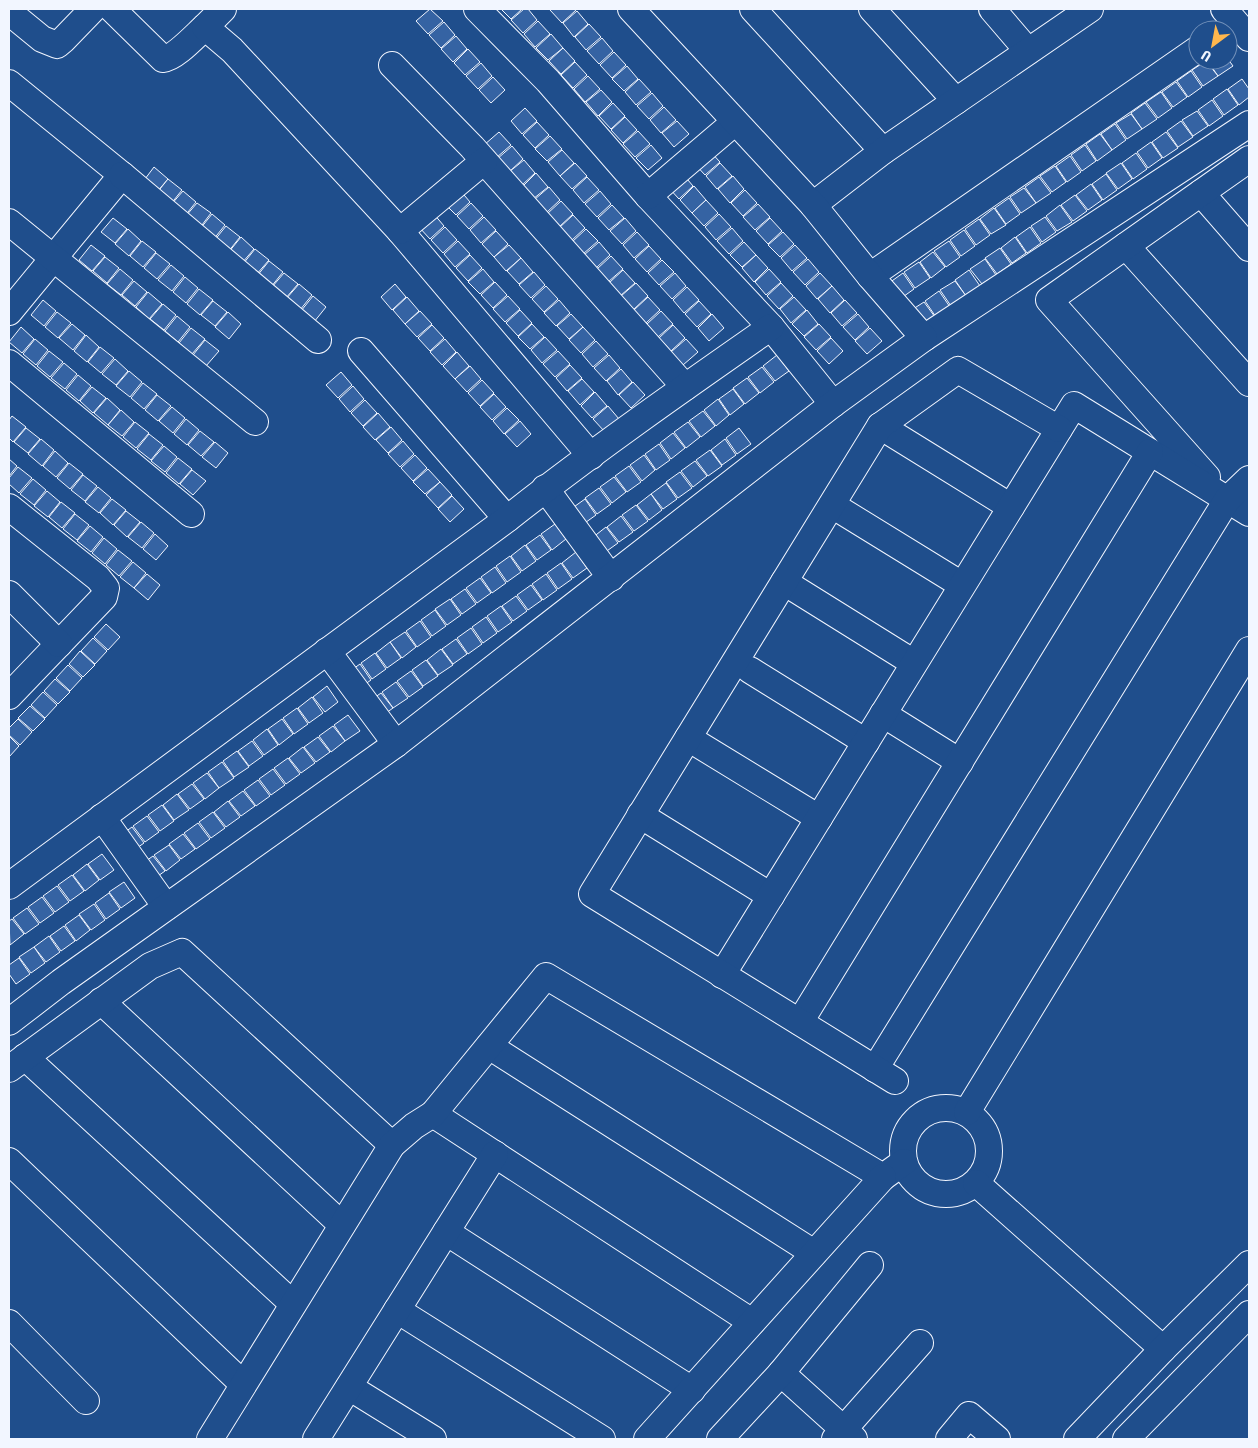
<svg xmlns="http://www.w3.org/2000/svg" width="1258" height="1448" font-family="'Fira Sans Condensed',sans-serif">
<style>
.building{fill:#3563a3;stroke:#f2f6ff}
.lines{fill:none;stroke-linecap:round;stroke-linejoin:round}
.minor-casing{stroke:#f2f6ff;stroke-width:28}
.minor{stroke:#1f4e8c;stroke-width:26}
</style>
<rect width="100%" height="100%" fill="#1f4e8c"/>
<g class="building">
<polygon points="430,9 443,21 428,34 416,21"/>
<polygon points="501,9 522,9 511,19"/>
<polygon points="524,9 528,9 537,20 523,33 511,20"/>
<polygon points="551,9 575,9 576,10 562,23 550,10"/>
<polygon points="577,11 588,24 574,37 563,23"/>
<polygon points="538,21 550,34 535,47 524,34"/>
<polygon points="444,22 455,35 441,48 429,35"/>
<polygon points="589,24 601,37 586,50 575,37"/>
<polygon points="551,34 563,48 548,60 536,48"/>
<polygon points="456,36 467,49 453,62 441,49"/>
<polygon points="602,38 613,51 599,64 587,51"/>
<polygon points="563,48 575,61 561,74 549,61"/>
<polygon points="468,49 480,62 465,75 454,63"/>
<polygon points="614,52 626,65 612,78 600,65"/>
<polygon points="1228,59 1233,66 1218,76 1207,60"/>
<polygon points="1206,61 1218,76 1203,86 1192,70"/>
<polygon points="575,62 587,75 573,88 561,75"/>
<polygon points="481,63 492,76 478,89 466,76"/>
<polygon points="627,66 638,79 624,91 612,79"/>
<polygon points="1191,71 1202,87 1188,97 1177,81"/>
<polygon points="588,76 600,89 585,102 574,89"/>
<polygon points="493,77 505,90 491,103 479,90"/>
<polygon points="639,79 651,92 636,105 625,92"/>
<polygon points="1242,79 1249,89 1249,97 1239,105 1228,89"/>
<polygon points="1176,82 1187,97 1173,107 1162,92"/>
<polygon points="1227,89 1238,105 1224,115 1213,99"/>
<polygon points="601,90 612,102 598,116 586,102"/>
<polygon points="1161,92 1172,108 1158,118 1146,102"/>
<polygon points="652,93 663,106 649,119 637,106"/>
<polygon points="1212,100 1223,116 1209,126 1198,110"/>
<polygon points="613,103 625,116 611,129 599,116"/>
<polygon points="1145,103 1157,119 1142,129 1131,113"/>
<polygon points="664,107 676,120 661,133 650,120"/>
<polygon points="525,108 537,121 522,134 511,121"/>
<polygon points="1197,111 1208,126 1193,136 1182,120"/>
<polygon points="1131,114 1142,129 1127,139 1116,123"/>
<polygon points="625,117 637,130 623,143 611,130"/>
<polygon points="677,121 689,134 674,147 662,133"/>
<polygon points="1181,121 1193,137 1178,147 1167,131"/>
<polygon points="537,122 549,135 535,148 523,135"/>
<polygon points="1115,124 1126,140 1112,150 1101,134"/>
<polygon points="638,131 650,144 635,157 623,144"/>
<polygon points="499,132 511,145 496,158 484,145"/>
<polygon points="1166,132 1178,148 1163,158 1152,142"/>
<polygon points="1100,134 1112,150 1097,161 1086,144"/>
<polygon points="550,136 562,149 547,161 535,149"/>
<polygon points="1151,142 1162,158 1148,168 1137,152"/>
<polygon points="651,145 662,158 648,170 636,158"/>
<polygon points="1085,145 1096,161 1082,171 1071,155"/>
<polygon points="512,146 523,159 509,172 497,159"/>
<polygon points="708,149 720,162 705,175 693,162"/>
<polygon points="562,150 574,163 560,176 548,162"/>
<polygon points="1136,153 1147,169 1133,179 1122,163"/>
<polygon points="1070,156 1081,172 1067,182 1056,166"/>
<polygon points="524,160 535,173 521,186 509,172"/>
<polygon points="575,163 587,176 572,189 560,176"/>
<polygon points="720,163 732,176 717,189 706,176"/>
<polygon points="1121,163 1132,179 1118,189 1106,173"/>
<polygon points="1055,166 1066,182 1052,192 1040,176"/>
<polygon points="154,167 168,179 156,193 142,183"/>
<polygon points="536,173 548,187 533,199 522,187"/>
<polygon points="682,173 693,186 679,199 667,186"/>
<polygon points="1106,174 1117,190 1103,200 1092,184"/>
<polygon points="733,176 744,189 730,203 718,189"/>
<polygon points="587,177 599,190 584,203 573,190"/>
<polygon points="1039,177 1051,193 1036,203 1025,187"/>
<polygon points="168,179 182,190 170,205 156,194"/>
<polygon points="1091,184 1102,200 1088,210 1076,195"/>
<polygon points="694,186 706,200 692,213 680,200"/>
<polygon points="549,187 560,200 546,213 534,200"/>
<polygon points="1024,188 1036,203 1021,213 1010,197"/>
<polygon points="459,189 470,202 456,215 444,203"/>
<polygon points="745,190 757,203 743,216 731,203"/>
<polygon points="183,191 196,202 184,217 170,206"/>
<polygon points="600,191 611,204 597,217 585,204"/>
<polygon points="1075,195 1087,211 1073,221 1061,205"/>
<polygon points="1009,198 1020,214 1006,224 995,208"/>
<polygon points="706,200 718,213 704,226 692,213"/>
<polygon points="561,201 573,214 559,227 547,214"/>
<polygon points="197,203 211,213 199,229 185,217"/>
<polygon points="471,203 483,216 469,229 457,216"/>
<polygon points="758,204 770,217 755,230 743,217"/>
<polygon points="612,205 624,218 609,230 598,218"/>
<polygon points="1060,205 1072,222 1057,231 1046,216"/>
<polygon points="994,208 1006,225 991,234 980,219"/>
<polygon points="433,213 444,226 430,239 418,226"/>
<polygon points="212,214 225,225 213,240 200,229"/>
<polygon points="719,214 731,227 716,240 705,227"/>
<polygon points="573,215 585,228 571,241 559,228"/>
<polygon points="484,217 496,230 481,243 470,230"/>
<polygon points="1045,217 1056,232 1042,242 1031,226"/>
<polygon points="113,218 127,229 115,243 101,232"/>
<polygon points="625,218 636,231 622,244 610,231"/>
<polygon points="770,218 782,231 768,244 756,231"/>
<polygon points="979,219 990,235 976,245 965,229"/>
<polygon points="226,226 240,237 228,252 214,241"/>
<polygon points="445,227 457,240 443,253 431,240"/>
<polygon points="1030,227 1041,243 1027,253 1016,237"/>
<polygon points="732,228 743,241 729,254 717,241"/>
<polygon points="128,229 141,241 129,256 115,244"/>
<polygon points="586,229 598,241 583,254 572,242"/>
<polygon points="964,230 975,246 961,256 950,240"/>
<polygon points="496,231 508,244 494,257 482,244"/>
<polygon points="637,232 649,245 634,258 623,245"/>
<polygon points="783,232 794,244 780,257 768,245"/>
<polygon points="241,237 254,249 242,263 228,253"/>
<polygon points="1015,237 1026,253 1012,263 1001,248"/>
<polygon points="142,241 156,252 143,267 130,256"/>
<polygon points="458,241 470,254 455,267 444,254"/>
<polygon points="949,241 960,257 946,267 934,251"/>
<polygon points="599,242 610,255 596,268 584,255"/>
<polygon points="744,242 756,255 742,267 730,255"/>
<polygon points="91,245 105,256 92,271 79,260"/>
<polygon points="509,245 521,258 506,271 494,257"/>
<polygon points="795,245 807,258 792,271 781,258"/>
<polygon points="649,246 661,259 647,272 635,259"/>
<polygon points="1000,248 1011,264 997,274 985,258"/>
<polygon points="255,249 269,260 256,275 243,264"/>
<polygon points="933,252 945,267 931,278 920,262"/>
<polygon points="156,253 170,264 157,279 144,268"/>
<polygon points="470,255 482,268 468,281 456,268"/>
<polygon points="756,255 768,268 754,282 742,268"/>
<polygon points="611,256 623,269 608,282 597,269"/>
<polygon points="105,257 119,268 107,283 93,271"/>
<polygon points="521,258 533,272 519,284 507,271"/>
<polygon points="808,259 819,272 805,285 793,272"/>
<polygon points="985,259 996,275 982,284 970,269"/>
<polygon points="662,260 674,272 659,285 648,273"/>
<polygon points="269,261 283,272 271,287 257,276"/>
<polygon points="919,262 930,278 915,288 904,272"/>
<polygon points="171,265 184,276 172,291 158,280"/>
<polygon points="120,269 133,280 121,295 107,284"/>
<polygon points="483,269 494,282 480,294 468,282"/>
<polygon points="769,269 781,282 766,295 755,282"/>
<polygon points="623,270 635,283 620,296 609,283"/>
<polygon points="969,270 980,286 966,296 955,280"/>
<polygon points="534,272 545,285 531,298 519,285"/>
<polygon points="284,273 298,284 285,299 272,287"/>
<polygon points="675,273 686,286 672,299 660,286"/>
<polygon points="820,273 832,286 817,299 806,286"/>
<polygon points="903,273 914,289 900,299 889,283"/>
<polygon points="185,277 198,288 186,303 173,292"/>
<polygon points="134,281 147,292 135,306 122,295"/>
<polygon points="955,281 966,296 951,306 940,290"/>
<polygon points="495,282 507,295 493,308 481,295"/>
<polygon points="636,283 648,296 633,310 621,296"/>
<polygon points="781,283 793,296 779,309 767,296"/>
<polygon points="299,284 312,295 300,310 286,299"/>
<polygon points="395,284 406,297 392,310 381,297"/>
<polygon points="546,286 558,299 544,312 532,299"/>
<polygon points="832,286 844,300 830,313 818,299"/>
<polygon points="687,287 699,300 684,313 673,300"/>
<polygon points="199,289 213,300 200,315 187,304"/>
<polygon points="939,291 950,307 936,317 925,301"/>
<polygon points="148,292 162,304 149,319 136,307"/>
<polygon points="313,296 326,307 314,322 301,311"/>
<polygon points="508,296 520,309 505,322 493,309"/>
<polygon points="407,297 419,311 405,324 393,310"/>
<polygon points="648,297 660,310 646,323 634,310"/>
<polygon points="794,297 806,310 791,323 780,309"/>
<polygon points="43,300 56,311 44,326 31,315"/>
<polygon points="559,300 570,313 556,326 544,313"/>
<polygon points="845,300 857,313 842,326 831,313"/>
<polygon points="213,301 227,312 215,326 201,315"/>
<polygon points="699,301 711,314 697,327 685,314"/>
<polygon points="924,302 935,317 921,328 910,311"/>
<polygon points="163,304 176,315 164,330 150,319"/>
<polygon points="520,310 532,323 518,336 506,323"/>
<polygon points="807,310 818,324 804,336 792,324"/>
<polygon points="420,311 432,324 417,337 405,324"/>
<polygon points="661,311 673,324 658,337 647,324"/>
<polygon points="57,312 71,323 58,338 45,327"/>
<polygon points="228,312 241,324 229,339 215,327"/>
<polygon points="571,314 583,327 569,339 557,326"/>
<polygon points="712,314 724,328 709,341 698,328"/>
<polygon points="858,314 869,327 855,340 843,327"/>
<polygon points="177,316 190,327 178,342 165,331"/>
<polygon points="72,324 85,335 73,350 59,338"/>
<polygon points="532,324 544,337 530,349 518,337"/>
<polygon points="819,324 831,337 816,350 804,337"/>
<polygon points="432,325 444,338 430,351 418,338"/>
<polygon points="673,325 685,338 671,351 659,338"/>
<polygon points="21,327 34,339 22,353 9,342"/>
<polygon points="583,327 595,340 581,353 569,340"/>
<polygon points="191,328 205,339 192,354 179,343"/>
<polygon points="870,328 882,341 867,354 855,341"/>
<polygon points="86,335 99,347 87,362 74,351"/>
<polygon points="545,337 557,350 542,363 531,350"/>
<polygon points="831,338 843,351 829,364 817,351"/>
<polygon points="35,339 48,350 36,365 23,354"/>
<polygon points="445,339 456,352 442,365 430,352"/>
<polygon points="686,339 698,352 683,365 671,352"/>
<polygon points="205,340 219,351 206,366 193,355"/>
<polygon points="596,341 608,354 593,367 582,354"/>
<polygon points="100,347 114,358 101,373 88,362"/>
<polygon points="49,351 63,362 50,377 37,366"/>
<polygon points="558,351 570,364 555,377 543,364"/>
<polygon points="457,352 469,366 455,379 443,366"/>
<polygon points="609,355 620,368 606,381 594,368"/>
<polygon points="777,355 789,371 775,381 763,366"/>
<polygon points="115,359 128,371 116,385 102,374"/>
<polygon points="64,363 77,374 65,389 51,378"/>
<polygon points="570,365 582,378 567,391 556,378"/>
<polygon points="470,366 481,379 467,392 455,379"/>
<polygon points="762,367 774,382 760,393 748,377"/>
<polygon points="621,369 632,382 618,395 607,381"/>
<polygon points="129,371 142,382 130,397 116,386"/>
<polygon points="341,372 352,385 338,398 326,385"/>
<polygon points="78,375 91,386 79,401 66,390"/>
<polygon points="747,378 759,393 745,404 733,388"/>
<polygon points="582,379 594,392 580,405 568,391"/>
<polygon points="482,380 494,393 480,406 468,393"/>
<polygon points="633,382 645,395 631,408 619,395"/>
<polygon points="143,383 157,394 144,409 131,398"/>
<polygon points="353,386 364,399 350,412 339,399"/>
<polygon points="92,387 106,398 93,413 80,401"/>
<polygon points="733,389 744,404 730,415 719,399"/>
<polygon points="595,392 607,406 592,418 581,406"/>
<polygon points="494,394 506,407 492,420 480,407"/>
<polygon points="157,395 171,406 158,421 145,410"/>
<polygon points="107,398 120,410 108,425 94,413"/>
<polygon points="718,399 729,415 716,426 704,410"/>
<polygon points="365,400 377,413 363,426 351,413"/>
<polygon points="608,406 619,419 605,432 593,419"/>
<polygon points="172,407 185,418 173,433 159,421"/>
<polygon points="507,408 519,420 504,434 493,421"/>
<polygon points="121,410 134,422 122,436 108,425"/>
<polygon points="703,411 715,426 701,437 689,421"/>
<polygon points="378,413 390,427 375,440 363,427"/>
<polygon points="12,416 26,427 13,442 9,438 9,420"/>
<polygon points="186,419 199,430 187,445 174,434"/>
<polygon points="520,421 531,434 517,447 505,434"/>
<polygon points="135,422 149,433 136,448 123,437"/>
<polygon points="688,422 700,437 686,448 674,432"/>
<polygon points="391,427 402,440 388,453 376,440"/>
<polygon points="26,428 40,439 28,453 14,442"/>
<polygon points="739,428 751,444 737,454 726,438"/>
<polygon points="200,431 214,442 201,456 188,445"/>
<polygon points="673,433 685,448 671,459 660,443"/>
<polygon points="149,434 163,445 151,460 137,449"/>
<polygon points="41,439 54,450 42,466 28,454"/>
<polygon points="725,439 736,455 722,465 711,450"/>
<polygon points="403,441 414,454 400,467 388,454"/>
<polygon points="215,442 228,453 216,468 202,457"/>
<polygon points="659,444 670,460 656,470 645,454"/>
<polygon points="164,446 177,457 165,472 151,461"/>
<polygon points="710,450 722,466 708,476 696,460"/>
<polygon points="55,451 68,463 56,477 43,466"/>
<polygon points="415,455 427,468 413,481 401,468"/>
<polygon points="644,455 655,470 642,481 630,465"/>
<polygon points="178,458 192,469 179,484 166,473"/>
<polygon points="9,459 17,466 9,476"/>
<polygon points="695,461 707,476 693,487 681,471"/>
<polygon points="69,463 83,474 70,489 57,478"/>
<polygon points="629,466 641,482 627,492 615,476"/>
<polygon points="18,467 32,478 19,493 9,484 9,478"/>
<polygon points="428,469 440,482 425,494 413,482"/>
<polygon points="192,470 206,481 193,495 180,484"/>
<polygon points="680,472 692,488 678,498 666,482"/>
<polygon points="83,475 97,486 85,501 71,490"/>
<polygon points="614,477 626,492 612,503 600,487"/>
<polygon points="33,479 46,490 34,505 20,494"/>
<polygon points="440,482 452,495 438,508 426,495"/>
<polygon points="666,483 677,499 663,509 651,494"/>
<polygon points="98,487 111,498 99,513 85,502"/>
<polygon points="599,488 611,504 597,514 585,498"/>
<polygon points="47,491 60,502 48,517 34,506"/>
<polygon points="651,494 662,510 649,520 637,505"/>
<polygon points="452,496 464,509 450,522 438,509"/>
<polygon points="112,499 126,510 113,525 100,513"/>
<polygon points="585,499 596,515 582,525 571,509"/>
<polygon points="61,502 75,513 62,528 49,517"/>
<polygon points="636,505 648,521 634,531 622,515"/>
<polygon points="126,511 140,522 127,537 114,525"/>
<polygon points="75,514 89,525 77,540 63,529"/>
<polygon points="621,516 633,532 619,542 607,527"/>
<polygon points="141,522 154,533 142,548 128,537"/>
<polygon points="555,524 566,539 552,550 541,534"/>
<polygon points="90,526 103,537 91,552 77,541"/>
<polygon points="606,527 618,543 604,553 592,538"/>
<polygon points="155,534 168,546 156,560 143,549"/>
<polygon points="540,535 551,550 537,560 526,545"/>
<polygon points="104,538 117,549 105,564 92,553"/>
<polygon points="525,545 536,561 522,571 511,556"/>
<polygon points="118,550 132,561 119,576 106,565"/>
<polygon points="576,552 587,568 573,578 562,563"/>
<polygon points="510,556 521,572 507,582 496,566"/>
<polygon points="133,562 146,573 134,588 120,577"/>
<polygon points="561,563 572,579 558,589 547,573"/>
<polygon points="495,567 506,583 492,593 481,577"/>
<polygon points="147,574 160,585 148,600 134,588"/>
<polygon points="546,574 557,590 543,600 532,584"/>
<polygon points="480,578 491,593 477,603 466,588"/>
<polygon points="531,585 542,600 528,610 517,595"/>
<polygon points="465,589 476,604 462,614 451,599"/>
<polygon points="516,596 527,611 513,621 502,606"/>
<polygon points="450,599 461,615 447,625 435,609"/>
<polygon points="501,606 512,622 498,632 487,616"/>
<polygon points="435,610 446,626 432,636 421,620"/>
<polygon points="486,617 497,633 483,643 472,627"/>
<polygon points="420,621 431,637 417,647 406,631"/>
<polygon points="106,624 120,637 108,650 94,637"/>
<polygon points="471,628 482,644 468,654 457,638"/>
<polygon points="405,632 416,647 402,658 390,642"/>
<polygon points="93,638 107,651 95,664 81,651"/>
<polygon points="456,639 467,654 453,664 442,649"/>
<polygon points="390,642 401,658 387,668 376,653"/>
<polygon points="441,649 453,665 438,675 427,660"/>
<polygon points="80,651 95,665 83,677 69,664"/>
<polygon points="375,653 386,669 372,679 361,663"/>
<polygon points="426,660 438,676 423,686 412,670"/>
<polygon points="360,664 371,680 357,690 346,674"/>
<polygon points="68,665 82,678 70,691 56,678"/>
<polygon points="411,671 423,687 409,697 397,681"/>
<polygon points="55,679 70,692 58,704 44,691"/>
<polygon points="396,682 408,698 393,708 382,692"/>
<polygon points="327,686 338,702 325,712 313,697"/>
<polygon points="43,692 57,705 45,718 31,705"/>
<polygon points="381,693 393,708 378,719 367,703"/>
<polygon points="312,697 323,713 309,723 298,708"/>
<polygon points="30,706 45,719 33,731 18,718"/>
<polygon points="297,708 308,724 294,734 283,718"/>
<polygon points="348,715 360,731 345,741 334,725"/>
<polygon points="18,719 32,732 20,745 9,735 9,728"/>
<polygon points="282,719 293,734 279,745 268,729"/>
<polygon points="333,726 345,741 331,752 319,736"/>
<polygon points="267,729 278,745 264,755 253,740"/>
<polygon points="9,736 19,746 9,757"/>
<polygon points="318,737 330,752 316,762 304,747"/>
<polygon points="252,741 263,756 249,766 238,751"/>
<polygon points="303,747 315,763 301,773 289,758"/>
<polygon points="237,751 249,767 234,777 223,761"/>
<polygon points="288,758 300,774 286,784 274,768"/>
<polygon points="222,762 234,778 219,788 208,772"/>
<polygon points="273,769 285,785 271,795 259,779"/>
<polygon points="207,773 219,788 205,799 193,783"/>
<polygon points="258,780 270,796 256,806 244,790"/>
<polygon points="192,784 204,799 190,809 178,794"/>
<polygon points="243,791 255,806 241,816 229,801"/>
<polygon points="177,794 189,810 174,820 163,805"/>
<polygon points="228,801 240,817 226,827 214,812"/>
<polygon points="162,805 174,821 160,831 148,815"/>
<polygon points="213,812 225,828 211,838 199,822"/>
<polygon points="147,816 159,832 145,842 133,826"/>
<polygon points="198,823 210,839 196,849 184,833"/>
<polygon points="132,827 144,843 130,853 118,837"/>
<polygon points="183,834 195,849 181,859 169,844"/>
<polygon points="169,845 180,860 166,871 154,855"/>
<polygon points="102,854 114,870 100,880 88,864"/>
<polygon points="153,856 165,871 151,881 139,866"/>
<polygon points="87,864 99,880 85,891 73,875"/>
<polygon points="72,875 84,891 70,901 58,885"/>
<polygon points="124,882 135,898 121,908 109,892"/>
<polygon points="57,886 69,902 55,912 43,896"/>
<polygon points="109,893 120,909 106,919 95,903"/>
<polygon points="42,897 54,913 40,923 28,907"/>
<polygon points="94,904 105,920 91,930 79,914"/>
<polygon points="27,908 39,924 25,934 13,918"/>
<polygon points="79,915 90,930 76,941 65,925"/>
<polygon points="12,919 24,934 10,945 9,921"/>
<polygon points="64,926 75,941 61,951 50,936"/>
<polygon points="49,936 60,952 46,962 34,947"/>
<polygon points="34,947 45,963 31,973 19,957"/>
<polygon points="19,958 30,974 16,984 9,974 9,965"/>
</g>
<g class="lines">
<defs>
<g id="minor">
<path d="M112,9L163,59C175,58 195,36 205,27"/>
<polyline points="223,9 205,27 232,50 400,231 591,456"/>
<polyline points="477,9 548,81 648,196 771,327 833,404"/>
<polyline points="753,9 883,151"/>
<polyline points="872,9 956,101"/>
<polyline points="992,9 1028,51"/>
<polyline points="1224,9 1249,38"/>
<polyline points="9,12 42,39 57,45 63,40 93,9"/>
<polyline points="392,65 472,147 685,387"/>
<polyline points="9,83 122,175 9,312"/>
<polyline points="122,175 318,340"/>
<polyline points="1201,193 1249,248"/>
<polyline points="648,196 735,122"/>
<polyline points="813,205 883,151 1090,9"/>
<polyline points="9,222 255,422"/>
<polyline points="400,231 484,161"/>
<polyline points="1126,246 1249,383"/>
<polyline points="870,276 1198,49"/>
<polyline points="924,338 1249,124"/>
<polyline points="361,351 507,519"/>
<polyline points="9,363 191,514"/>
<polyline points="880,426 1011,507"/>
<polyline points="1207,477 1049,300 1249,159"/>
<polyline points="545,488 611,578"/>
<polyline points="832,505 962,585"/>
<polyline points="9,507 98,578 106,588 104,597 9,696"/>
<polyline points="784,582 914,663"/>
<polyline points="9,594 59,644"/>
<polyline points="327,651 396,744"/>
<polyline points="750,670 866,742"/>
<polyline points="883,714 960,762"/>
<polyline points="688,738 819,818"/>
<polyline points="640,815 771,896"/>
<polyline points="102,817 166,907"/>
<path d="M9,886L507,519C592,452 682,389 771,327"/>
<polyline points="722,975 1074,405 1249,513"/>
<polyline points="101,1001 342,1225"/>
<polyline points="9,1022 61,982 396,744 833,404 924,338 870,276 813,205 631,9"/>
<polyline points="800,1022 1150,452"/>
<polyline points="489,1046 814,1253"/>
<polyline points="25,1057 293,1304"/>
<polyline points="9,1069 150,966 182,952 392,1145"/>
<polyline points="875,1069 1227,500 1249,479"/>
<polyline points="895,1081 592,894 880,426 958,370 1059,429"/>
<circle cx="946" cy="1151" r="43"/>
<polyline points="967,1112 1249,650"/>
<polyline points="433,1114 752,1322"/>
<polyline points="9,1161 243,1384"/>
<polyline points="976,1183 1163,1349"/>
<polyline points="446,1232 692,1390"/>
<polyline points="397,1310 602,1439"/>
<polyline points="9,1323 86,1401"/>
<polyline points="781,1373 854,1439"/>
<polyline points="349,1387 433,1439"/>
<polyline points="210,1439 392,1145 414,1126 433,1114 546,976 883,1177 904,1162"/>
<polyline points="316,1439 495,1154"/>
<polyline points="647,1439 883,1177"/>
<polyline points="720,1439 781,1373 870,1265"/>
<polyline points="835,1439 920,1343"/>
<polyline points="949,1439 969,1415 997,1439"/>
<polyline points="1077,1439 1163,1349 1249,1264"/>
<polyline points="1126,1439 1249,1314"/>
</g>
</defs>
<use href="#minor" class="minor-casing"/>
<use href="#minor" class="minor"/>
</g>
<rect width="1258" height="1448" fill="none" stroke="#f2f6ff" stroke-width="20"/>
<g transform="translate(1213 45) rotate(212)"><circle r="24" fill="#1f4e8c" stroke="#7391ba"/>
<path d="M0-4L9 19L0 12L-9 19Z" fill="#ffb74d"/>
<text y="-8" font-size="14" font-weight="bold" text-anchor="middle" fill="#f2f6ff">U</text>
</g>
</svg>
